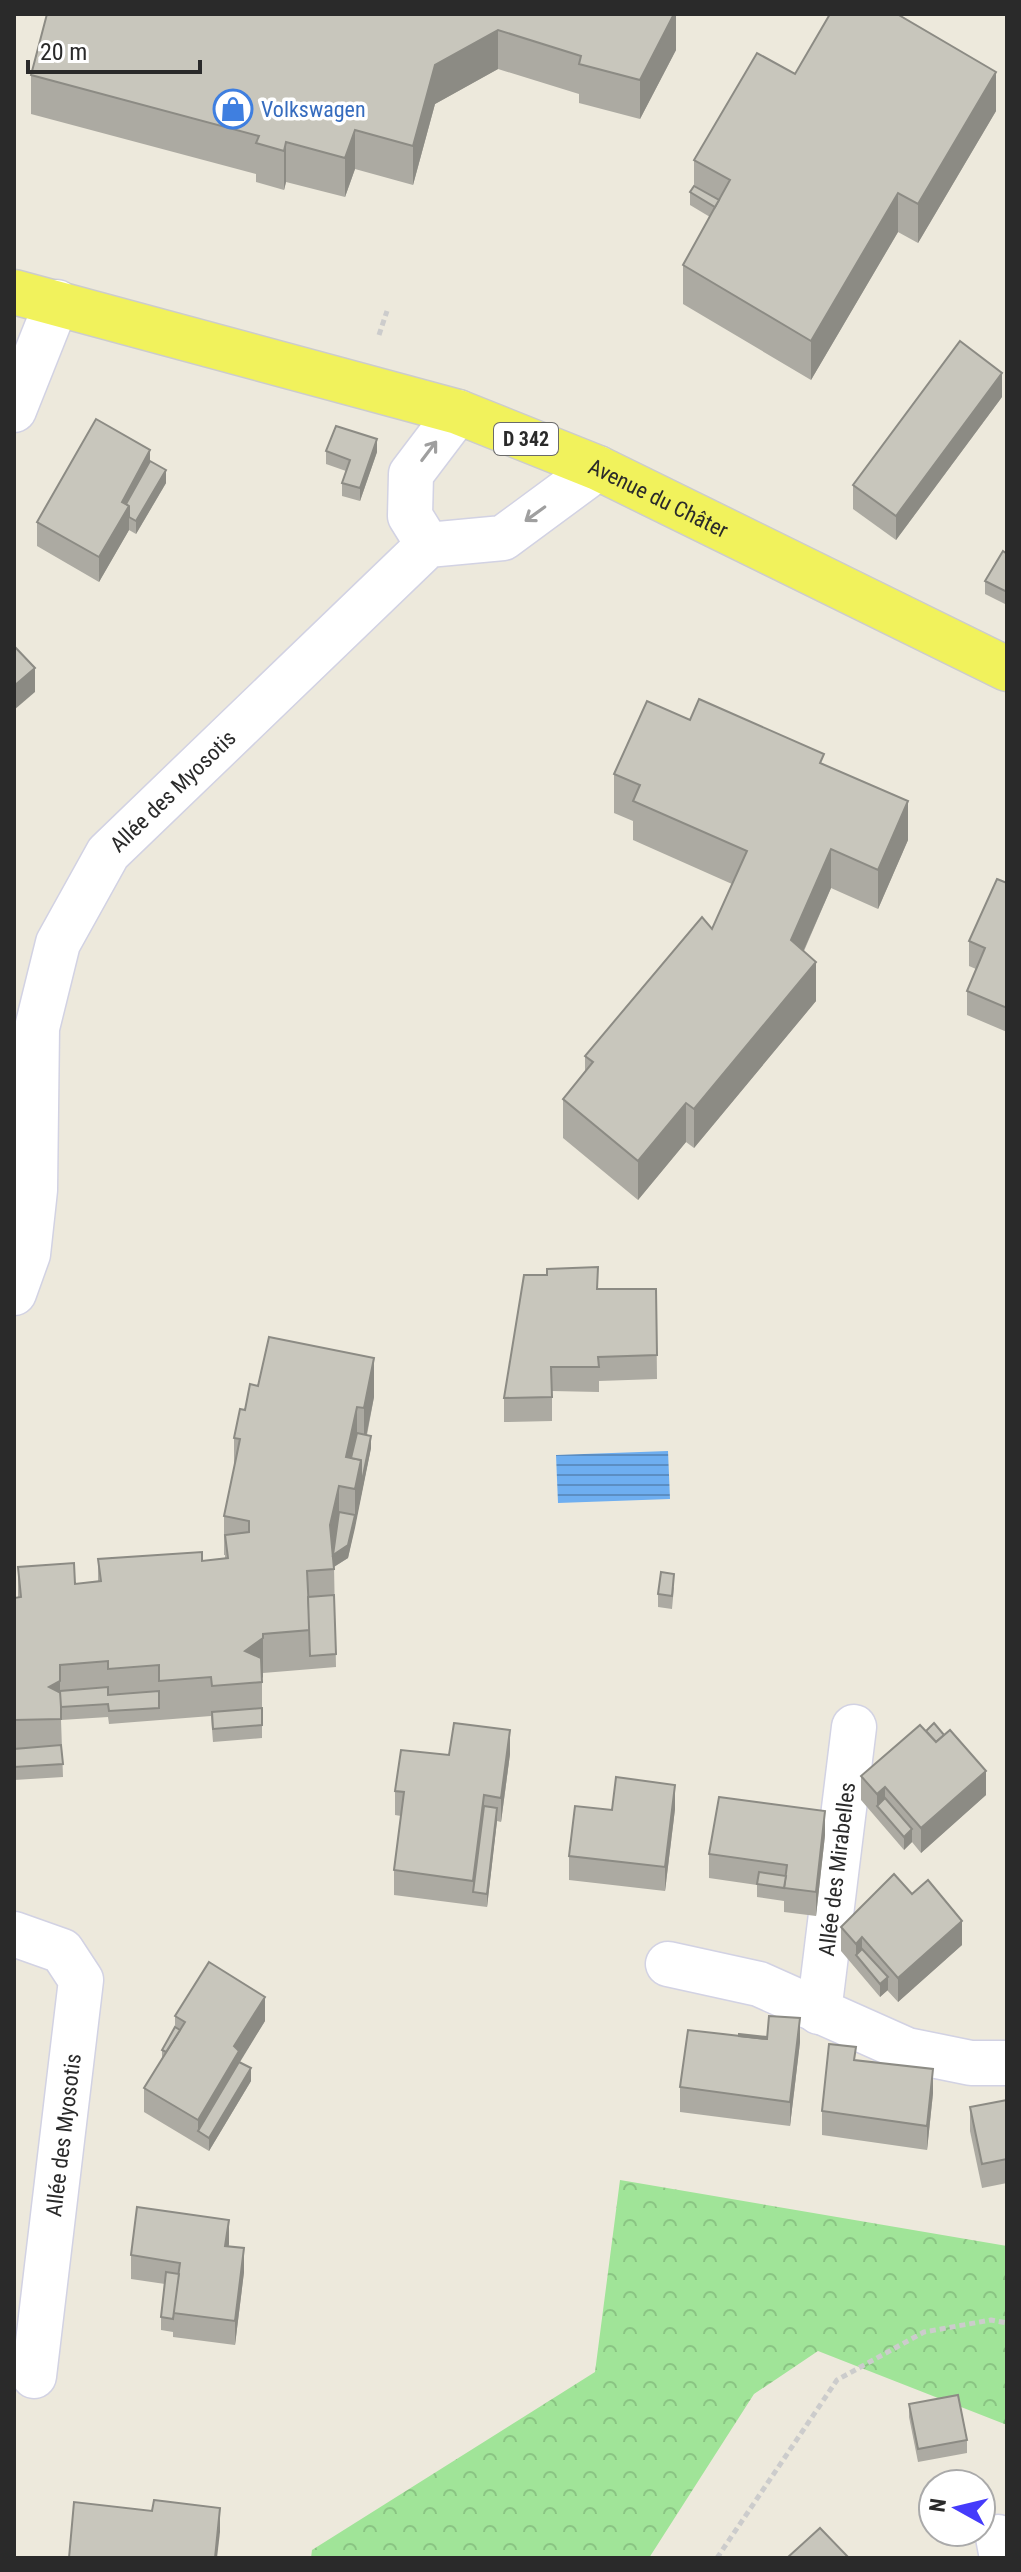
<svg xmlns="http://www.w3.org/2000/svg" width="1021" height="2572" font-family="'Roboto Condensed',sans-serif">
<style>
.forest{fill:url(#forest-crowns)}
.water{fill:url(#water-rules)}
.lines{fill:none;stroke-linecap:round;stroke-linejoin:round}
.minor-casing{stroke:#d2d2e3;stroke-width:47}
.major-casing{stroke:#ccc;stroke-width:47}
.path{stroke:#ccc;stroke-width:5;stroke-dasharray:6 4;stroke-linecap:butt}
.minor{stroke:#fff;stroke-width:44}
.major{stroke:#f1f25c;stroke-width:44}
.wall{fill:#acaaa2}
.shaded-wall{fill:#8c8b84}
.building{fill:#c8c6bc;stroke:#8c8b84;stroke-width:2}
.oneway{stroke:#9f9f9f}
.labels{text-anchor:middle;stroke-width:7;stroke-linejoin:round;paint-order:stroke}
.shield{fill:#fff;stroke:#6a6a6a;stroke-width:2}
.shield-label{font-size:20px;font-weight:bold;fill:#2a2a2a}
.shop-label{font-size:22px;fill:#366cbe;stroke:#fff;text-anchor:start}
.street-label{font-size:22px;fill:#2a2a2a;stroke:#fff}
</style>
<defs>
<pattern id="forest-crowns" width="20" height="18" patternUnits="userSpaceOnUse" patternTransform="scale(2)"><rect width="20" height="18" fill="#a0e498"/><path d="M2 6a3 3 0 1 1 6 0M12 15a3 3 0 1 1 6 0" fill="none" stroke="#8ac483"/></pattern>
<pattern id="water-rules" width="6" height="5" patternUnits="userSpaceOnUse" patternTransform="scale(2)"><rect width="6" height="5" fill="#6eaef0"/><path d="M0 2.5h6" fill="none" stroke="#5b8ec3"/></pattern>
</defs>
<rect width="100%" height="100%" fill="#ede9dc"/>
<polygon class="forest" points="620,2180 1007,2246 1007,2425 818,2351 754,2394 649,2558 311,2558 312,2550 595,2372"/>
<polygon class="water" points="668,1451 670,1499 558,1503 556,1455"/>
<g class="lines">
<defs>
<g id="minor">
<polyline points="14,410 57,302"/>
<polyline points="428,545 410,516 411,474 458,412"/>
<path id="s1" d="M14,1293L28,1254L35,1190L37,1028L58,943L108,853L428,545L503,538L598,468"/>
<polyline points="14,1934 62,1951 81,1980 34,2376"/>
<polyline points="668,1964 759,1984 907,2050 971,2063 1007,2063"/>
<path id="s2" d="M819,2012L854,1727"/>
<polyline points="998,2537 1002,2558"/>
</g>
<g id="major">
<path id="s3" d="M14,292L458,412L598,468L1007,669"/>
</g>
</defs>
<use href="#minor" class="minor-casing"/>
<use href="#major" class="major-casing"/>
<g class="path">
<polyline points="379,335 387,311"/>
<polyline points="717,2558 837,2380 924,2332 991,2320 1007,2323"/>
</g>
<use href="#minor" class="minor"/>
<use href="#major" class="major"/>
</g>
<g class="wall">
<polygon points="47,14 676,14 676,50 640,119 579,103 579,94 498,69 435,104 413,185 355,169 345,197 286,182 284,190 256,182 256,174 31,114 31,75"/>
<polygon points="795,74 996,111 918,243 898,232 811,380 683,304 683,265 710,217 690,205 690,192 694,186 694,160"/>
<polygon points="1002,397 896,540 853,509 853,485"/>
<polygon points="326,451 377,452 360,501 342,496 342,483 346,471 326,464"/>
<polygon points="150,461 166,483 136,534 129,530 99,582 37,546 37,522"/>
<polygon points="1007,554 1007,605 985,594 985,581"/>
<polygon points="690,720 824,764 908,840 878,909 831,888 804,951 816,1001 694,1148 686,1142 638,1200 563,1138 563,1099 585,1072 585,1056 712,929 732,884 633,840 633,821 614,813 614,774"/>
<polygon points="1007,883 1007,1032 967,1015 967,991 976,969 969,966 969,941"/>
<polygon points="598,1289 656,1289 657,1379 599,1381 599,1392 552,1391 552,1421 504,1422 504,1398"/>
<polygon points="258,1386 374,1397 367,1435 371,1448 348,1558 334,1567 336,1667 263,1673 263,1677 262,1678 262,1738 213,1742 211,1716 109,1724 108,1717 61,1720 63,1777 14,1780 14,1598 18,1597 18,1567 75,1584 98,1581 98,1559 202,1561 225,1558 225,1555 224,1555 224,1516 234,1467 234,1438 245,1410"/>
<polygon points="674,1587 672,1609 658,1607 658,1594"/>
<polygon points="510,1754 501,1822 497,1821 487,1907 394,1895 394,1870 401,1816 395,1815 395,1791 449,1755"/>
<polygon points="861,1776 986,1795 921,1853 912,1842 904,1850 861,1800"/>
<polygon points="675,1809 665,1891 569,1880 569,1856 612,1810"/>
<polygon points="825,1835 816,1916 784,1912 784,1901 757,1897 757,1885 709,1878 709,1854"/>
<polygon points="912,1894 962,1945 898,2002 887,1990 880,1997 841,1951 841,1927"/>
<polygon points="175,2016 265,2021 239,2062 251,2081 209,2151 144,2112 144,2088 162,2060 162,2050 175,2027"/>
<polygon points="800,2042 790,2126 680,2112 680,2087"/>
<polygon points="856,2060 933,2093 927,2150 822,2135 822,2111"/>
<polygon points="1007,2100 1007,2183 982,2188 970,2131 970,2107"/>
<polygon points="229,2246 244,2272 235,2345 173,2337 173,2332 161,2330 161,2317 165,2284 131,2279 131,2255"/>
<polygon points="909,2404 967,2440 967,2453 918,2462 909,2417"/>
</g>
<g class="shaded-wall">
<polygon points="674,14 676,14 676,50 640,119 640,80"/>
<polygon points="498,30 498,69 435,104 413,185 413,146 435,65"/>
<polygon points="996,72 996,111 918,243 918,204"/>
<polygon points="355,130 355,169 345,197 345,158"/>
<polygon points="286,142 286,182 284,190 284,151"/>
<polygon points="898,193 898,232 811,380 811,341"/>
<polygon points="1002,373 1002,397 896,540 896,516"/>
<polygon points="377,439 377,452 360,501 360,488"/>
<polygon points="150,450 150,474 129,513 129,530 99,582 99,557 122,502"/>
<polygon points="166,470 166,483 136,534 136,521"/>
<polygon points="35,668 35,692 14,710 14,686"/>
<polygon points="908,801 908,840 878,909 878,870"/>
<polygon points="831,849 831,888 791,979 791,940"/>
<polygon points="816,962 816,1001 694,1148 694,1109"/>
<polygon points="686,1103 686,1142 638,1200 638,1161"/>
<polygon points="374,1358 374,1397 364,1447 364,1408"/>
<polygon points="357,1407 357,1446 348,1484 346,1457"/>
<polygon points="371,1436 371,1448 355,1528 355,1489 361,1460"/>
<polygon points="339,1486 339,1525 355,1515 355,1528 348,1558 332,1568 330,1525"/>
<polygon points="263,1638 263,1677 255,1683 245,1651"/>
<polygon points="60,1681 60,1719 49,1687"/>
<polygon points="510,1730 510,1754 501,1822 501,1798"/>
<polygon points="986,1771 986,1795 921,1853 921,1828"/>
<polygon points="675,1785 675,1809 665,1891 665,1867"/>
<polygon points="885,1787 885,1811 877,1806 877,1794"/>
<polygon points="484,1795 484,1819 473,1892 473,1905 473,1881"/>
<polygon points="497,1808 497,1821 487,1907 487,1894"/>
<polygon points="825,1811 825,1835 816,1916 816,1892"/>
<polygon points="912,1829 912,1842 904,1850 904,1837"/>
<polygon points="962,1921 962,1945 898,2002 898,1978"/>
<polygon points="862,1937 862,1962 856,1955 856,1944"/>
<polygon points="888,1977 888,1990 880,1997 880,1984"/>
<polygon points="265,1997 265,2021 198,2131 198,2120 234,2046"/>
<polygon points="800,2018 800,2042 790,2126 790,2102"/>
<polygon points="251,2068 251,2081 209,2151 209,2138"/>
<polygon points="933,2069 933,2093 927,2150 927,2126"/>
<polygon points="229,2220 229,2244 225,2270 225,2246"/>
<polygon points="244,2248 244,2272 235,2345 235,2321"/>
<polygon points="220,2508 220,2532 217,2558 215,2558"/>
</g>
<g class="building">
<polygon points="47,14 674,14 640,80 579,64 581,56 498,30 435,65 413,146 355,130 345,158 286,142 284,151 256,143 259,136 31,75"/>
<polygon points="830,14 897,14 996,72 918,204 898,193 811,341 683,265 730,180 694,160 757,53 795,74"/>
<polygon points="694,186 719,200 715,207 690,192"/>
<polygon points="960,341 1002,373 896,516 853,485"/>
<polygon points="96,419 150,450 122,502 129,506 99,557 37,522"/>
<polygon points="336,426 377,439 360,488 342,483 350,460 326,451"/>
<polygon points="150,461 166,470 136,521 129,517 129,506 126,504"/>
<polygon points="1003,551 1007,554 1007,592 985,581"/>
<polygon points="14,646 35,668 14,686"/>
<polygon points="699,699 824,754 820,763 908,801 878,870 831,849 791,940 816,962 694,1109 686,1103 638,1161 563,1099 593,1062 585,1056 702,917 712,929 747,851 633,801 640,785 614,774 647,701 690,720"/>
<polygon points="997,879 1007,883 1007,1008 967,991 985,948 969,941"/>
<polygon points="598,1267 597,1289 656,1289 657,1355 598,1357 599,1367 551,1367 552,1397 504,1398 524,1275 547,1275 547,1269"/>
<polygon points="269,1337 374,1358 364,1408 357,1407 346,1457 361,1460 355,1489 339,1486 330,1525 334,1569 307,1571 310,1630 263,1634 263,1638 245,1651 261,1658 262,1682 212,1686 211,1677 159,1681 159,1665 108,1669 108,1661 60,1665 60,1681 49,1687 61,1693 61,1719 14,1720 14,1598 21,1597 18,1567 74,1563 75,1584 101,1581 98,1559 202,1552 202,1561 228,1558 225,1535 249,1532 249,1521 224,1516 240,1439 234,1438 240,1409 245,1410 250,1384 258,1386"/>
<polygon points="357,1433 371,1436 361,1486 361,1460 351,1458"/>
<polygon points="339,1512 355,1515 348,1545 333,1555"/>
<polygon points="661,1572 674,1574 672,1596 658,1594"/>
<polygon points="334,1595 336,1654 310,1656 308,1597"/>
<polygon points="108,1687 108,1695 159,1691 159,1708 109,1711 108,1704 61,1707 60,1691"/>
<polygon points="262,1708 262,1725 213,1729 212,1712"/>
<polygon points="454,1723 510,1730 501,1798 484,1795 473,1881 394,1870 404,1792 395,1791 401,1750 449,1755"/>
<polygon points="934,1723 944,1735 936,1742 926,1731"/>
<polygon points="920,1725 936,1742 950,1730 986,1771 921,1828 885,1787 877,1794 861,1776"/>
<polygon points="61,1745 63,1764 14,1767 14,1749"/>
<polygon points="616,1777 675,1785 665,1867 569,1856 575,1806 612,1810"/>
<polygon points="719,1797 825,1811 816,1892 784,1888 787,1865 709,1854"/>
<polygon points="885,1798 912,1829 904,1837 877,1806"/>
<polygon points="484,1806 497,1808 487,1894 473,1892"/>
<polygon points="759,1872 786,1876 784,1888 757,1884"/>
<polygon points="894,1874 912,1894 928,1880 962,1921 898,1978 862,1937 856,1944 841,1927"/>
<polygon points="862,1949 888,1977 880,1984 856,1955"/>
<polygon points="209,1962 265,1997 234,2046 239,2051 198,2120 144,2088 185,2022 175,2016"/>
<polygon points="769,2016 800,2018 790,2102 680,2087 688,2030 767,2039"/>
<polygon points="175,2027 180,2030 166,2052 162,2050"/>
<polygon points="739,2034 767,2037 767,2039 739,2036"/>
<polygon points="829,2044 856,2047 854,2060 933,2069 927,2126 822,2111"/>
<polygon points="239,2062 251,2068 209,2138 198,2131"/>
<polygon points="1007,2100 1007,2159 982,2164 970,2107"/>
<polygon points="137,2207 229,2220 225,2246 244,2248 235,2321 173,2313 180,2263 131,2255"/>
<polygon points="166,2272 179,2274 173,2319 161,2317"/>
<polygon points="958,2395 967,2440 918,2449 909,2404"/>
<polygon points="154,2500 220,2508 215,2558 69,2558 74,2502 152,2511"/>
<polygon points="820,2528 849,2558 787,2558"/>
</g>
<defs><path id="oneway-shaft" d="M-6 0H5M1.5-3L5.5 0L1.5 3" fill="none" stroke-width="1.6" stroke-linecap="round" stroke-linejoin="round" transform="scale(2)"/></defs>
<g class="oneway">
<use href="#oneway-shaft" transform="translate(429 451) rotate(-53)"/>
<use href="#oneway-shaft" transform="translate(535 514) rotate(144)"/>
</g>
<defs>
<symbol id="shop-ring" viewBox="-11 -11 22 22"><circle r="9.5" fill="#fff" stroke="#3f7fe0" stroke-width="1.5"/><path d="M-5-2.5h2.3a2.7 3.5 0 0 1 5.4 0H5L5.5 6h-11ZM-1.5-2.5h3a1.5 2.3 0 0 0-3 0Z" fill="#3f7fe0"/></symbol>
</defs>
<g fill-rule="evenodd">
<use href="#shop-ring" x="211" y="87" width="44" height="44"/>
</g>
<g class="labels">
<rect class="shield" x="494" y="423" width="64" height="32" rx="6"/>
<g class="shield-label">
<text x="526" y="446">D 342</text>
</g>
<g class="shop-label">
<text x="261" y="117">Volkswagen</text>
</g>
<g class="street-label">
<text dy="8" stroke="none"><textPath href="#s3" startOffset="678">Avenue du Châter</textPath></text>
<text dy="8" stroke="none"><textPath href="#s1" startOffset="548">Allée des Myosotis</textPath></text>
<text dy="8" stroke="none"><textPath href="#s2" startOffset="144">Allée des Mirabelles</textPath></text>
<text transform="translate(63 2135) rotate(-83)" y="8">Allée des Myosotis</text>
</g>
</g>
<rect width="1021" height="2572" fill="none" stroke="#2a2a2a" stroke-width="32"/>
<g transform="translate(957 2508) rotate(278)"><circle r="38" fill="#ffffff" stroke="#aaaaaa" stroke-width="2"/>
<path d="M0-6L14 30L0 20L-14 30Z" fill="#453bfb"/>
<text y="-12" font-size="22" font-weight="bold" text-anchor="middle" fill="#2a2a2a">N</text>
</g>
<path d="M28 60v12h172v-12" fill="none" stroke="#2a2a2a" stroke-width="4"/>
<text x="40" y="60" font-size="24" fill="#2a2a2a" stroke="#ffffff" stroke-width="6" paint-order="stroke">20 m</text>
</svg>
